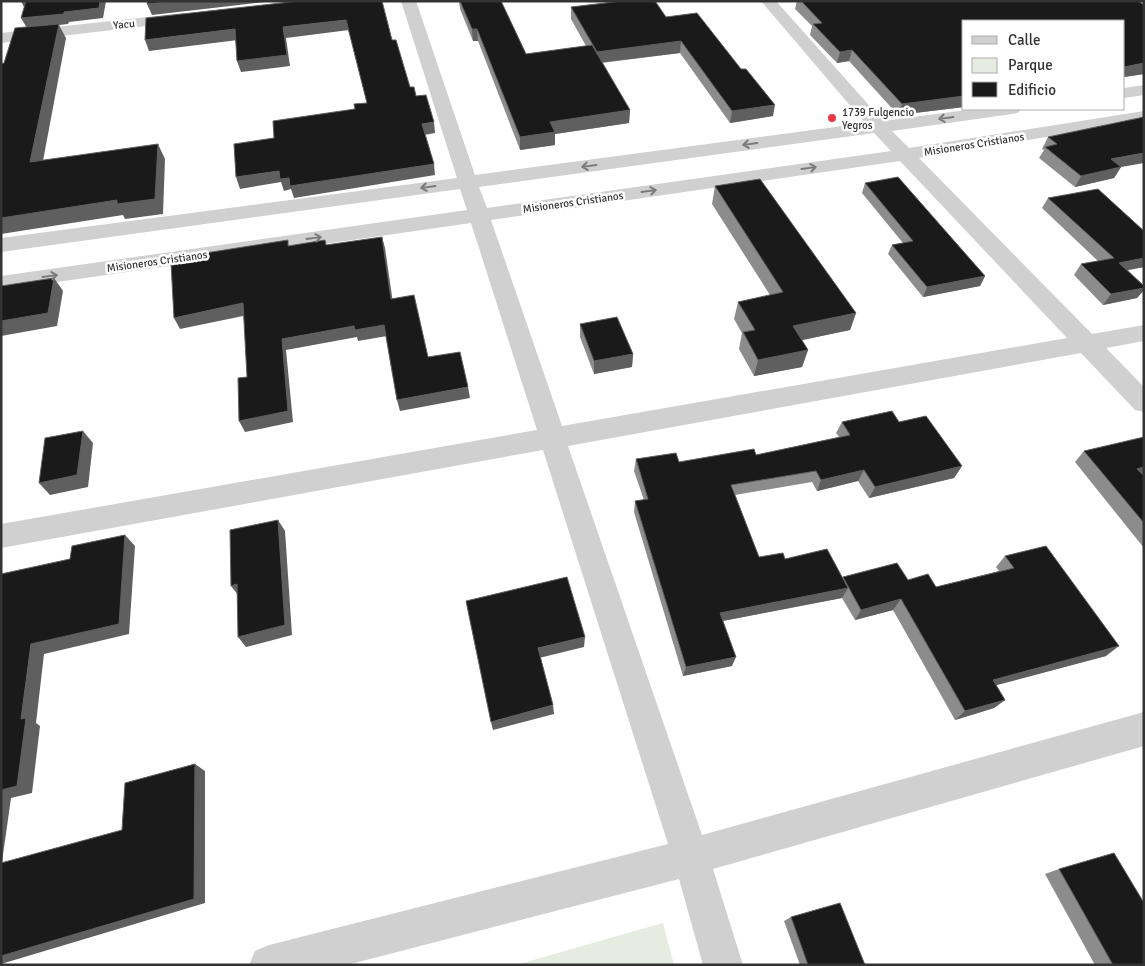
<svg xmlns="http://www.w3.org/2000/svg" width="1145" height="966" font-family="Signika,sans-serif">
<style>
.green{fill:#e6ecdf}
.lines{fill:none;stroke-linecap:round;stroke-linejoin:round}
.street{fill:#d0d0d0;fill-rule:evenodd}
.wall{fill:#8c8c8c}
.shaded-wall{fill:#5f5f5f}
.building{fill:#1a1a1a;stroke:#5f5f5f}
.oneway{stroke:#7a7a7a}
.poi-dot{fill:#e63946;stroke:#fff;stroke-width:2}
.labels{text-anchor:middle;stroke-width:5;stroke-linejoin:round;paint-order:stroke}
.far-street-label{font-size:11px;fill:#333;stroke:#fff}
.far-poi-label{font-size:11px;fill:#333;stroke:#fff;text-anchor:start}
</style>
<rect width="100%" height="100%" fill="#fff"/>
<polygon class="green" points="663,923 674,965 516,965"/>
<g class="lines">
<g class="street">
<path d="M401,1H416L475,175L865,123L761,1H776L883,121L974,109H1021L1018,113L1012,114L892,131L909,148L1144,111V121L919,158L1092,334L1144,325V341L1106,348L1144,387V412L1135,410L1081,353L568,446L702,835L1144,712V746L713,869L743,965H703L679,879L347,965H249L255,951L269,945L668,844L543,450L1,548V524L537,430L471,223L1,290V276L467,210L460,189L1,252V238L457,178ZM874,133L891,151L487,208L479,187ZM900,161L1067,338L562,426L491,220Z"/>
<polygon points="184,13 190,15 192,18 190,21 1,43 1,33"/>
<polygon points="1144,85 1144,95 1124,98 1124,88"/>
</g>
</g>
<g class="wall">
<polygon points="459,1 501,1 526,54 586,46 571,19 571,7 666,17 773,116 730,123 680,53 602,63 630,110 629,123 555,134 555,145 520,150 478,41 473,41 460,9"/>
<polygon points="797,1 1138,1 1144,5 1144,74 1124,77 964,21 964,107 898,115 849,61 837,63 810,35 812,26 795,9"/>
<polygon points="1048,137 1121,167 1114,178 1075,187 1039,158 1044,150 1042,149"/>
<polygon points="865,183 985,276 980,286 923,297 888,254 892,245 903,243 862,193"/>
<polygon points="715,186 856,313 850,330 802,340 808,350 802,367 754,376 739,349 742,333 734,319 738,302 770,295 712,204"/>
<polygon points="1048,198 1144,231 1144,267 1128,270 1144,286 1144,290 1137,298 1103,305 1074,275 1081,264 1098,261 1042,208"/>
<polygon points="580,324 633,354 632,367 594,374 580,337"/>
<polygon points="842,422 899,422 962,466 954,478 869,498 858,481 817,491 812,482 735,495 759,557 785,559 843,577 908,580 936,587 999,571 996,567 1005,556 1106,656 996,685 1005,700 994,708 955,720 893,610 855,620 842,598 723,621 732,666 683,676 634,512 635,501 644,500 634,471 636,459 679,462 756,455 839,437 836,433"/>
<polygon points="1084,451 1144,476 1144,548 1075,462"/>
<polygon points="1059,869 1144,965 1095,965 1045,874"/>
<polygon points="791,917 865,965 800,965 784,921"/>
</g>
<g class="shaded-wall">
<polygon points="21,1 29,1 25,9"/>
<polygon points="100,1 106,1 103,18 69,22 68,24 59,25 66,38 40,177 30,162 27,28 21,18 64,12"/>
<polygon points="174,1 274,1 152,15 147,4"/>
<polygon points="346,20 349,30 286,38 290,66 241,72 237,61 283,27"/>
<polygon points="235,29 238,40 149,51 145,40"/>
<polygon points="472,29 477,29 478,41 473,41"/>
<polygon points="681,41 680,53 596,63 597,52"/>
<polygon points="852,50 849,61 837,63 840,52"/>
<polygon points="1144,63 1144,74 1124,77 1124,67"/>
<polygon points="964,96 964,107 898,115 902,104"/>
<polygon points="775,105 773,116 730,123 732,111"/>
<polygon points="630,110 629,123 555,134 555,145 520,150 520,137 550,122"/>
<polygon points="434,122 435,133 424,135 422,124"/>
<polygon points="158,144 165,159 163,214 125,219 123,215 1,234 1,218"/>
<polygon points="1144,153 1144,163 1121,167 1114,178 1075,187 1081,176 1111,159"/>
<polygon points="434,164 435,175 294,198 291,189 284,191 281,182 240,189 236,177 279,171 289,178"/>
<polygon points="382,237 385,248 394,310 391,299"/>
<polygon points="1144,258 1144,267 1112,273 1119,263"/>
<polygon points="985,276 980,286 923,297 927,287"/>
<polygon points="54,278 63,291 57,326 1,336 1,321"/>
<polygon points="1144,288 1144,290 1137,298 1103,305 1111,294"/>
<polygon points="243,303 248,315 180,329 174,318"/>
<polygon points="856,313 850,330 788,343 793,326"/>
<polygon points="384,325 387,336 358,341 357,337 286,350 293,422 245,432 239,421 282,339 354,326"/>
<polygon points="808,350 802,367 754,376 758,360"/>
<polygon points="633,354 632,367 594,374 594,361"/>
<polygon points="468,387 470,398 400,411 397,400"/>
<polygon points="83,431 93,443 88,487 50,495 39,483"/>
<polygon points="962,466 954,478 869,498 875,487"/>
<polygon points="1144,467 1144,476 1137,469"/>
<polygon points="864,470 858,481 817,491 821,480"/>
<polygon points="278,520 285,531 292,635 246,647 238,637"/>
<polygon points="125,535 135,546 129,634 44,654 36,723 40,726 32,793 11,798 1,869 1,790 21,719 31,644"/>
<polygon points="237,584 239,596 231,586"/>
<polygon points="848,588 842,598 717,622 720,613"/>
<polygon points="901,599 893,610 855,620 861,610"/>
<polygon points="585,637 584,647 539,658 538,648"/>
<polygon points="1119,646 1106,656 982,689 993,680"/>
<polygon points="736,657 732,666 683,676 686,667"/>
<polygon points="1005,700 994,708 955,720 965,711"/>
<polygon points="553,705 554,714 493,730 491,722"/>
<polygon points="195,764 205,771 205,903 1,964 1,956"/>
</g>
<g class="building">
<polygon points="26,1 100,1 99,8 64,12 64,14 21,18"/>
<polygon points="148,1 174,1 147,4"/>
<polygon points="299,1 382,1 392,40 396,40 410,87 414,87 416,96 426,95 434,122 422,124 434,164 290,186 289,178 280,179 279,171 236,177 234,144 274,138 273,121 355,109 354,104 367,103 346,20 283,27 287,55 237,61 235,29 145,40 146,18"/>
<polygon points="460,1 501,1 526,54 592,45 630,110 550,122 555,132 520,137 477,29 472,29"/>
<polygon points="622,1 655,1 666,17 697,13 741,69 746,69 775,105 732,111 681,41 597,52 571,7"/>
<polygon points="801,1 1138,1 1144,5 1144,63 1124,67 1124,21 964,21 964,96 902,104 852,50 840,52 813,24 822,23"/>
<polygon points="59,24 30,162 158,144 155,199 117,204 117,200 1,218 1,64 4,63 15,28"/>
<polygon points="1144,117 1144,153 1111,159 1121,167 1081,176 1045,147 1057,144 1048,137"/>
<polygon points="898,177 985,276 927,287 892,245 913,241 865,183"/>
<polygon points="760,179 856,313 793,326 808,350 758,360 743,332 755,330 738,302 783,292 715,186"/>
<polygon points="1098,189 1144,231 1144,258 1119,263 1144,286 1144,288 1111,294 1081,264 1114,258 1048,198"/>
<polygon points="382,237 391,299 414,295 428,357 460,352 468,387 397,400 384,325 355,330 354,326 282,339 288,411 239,421 238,378 247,377 243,303 174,318 171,263 199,258 199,254 288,240 288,246 325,240 326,245"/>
<polygon points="54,278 48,313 1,321 1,286"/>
<polygon points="617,317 633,354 594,361 580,324"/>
<polygon points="892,411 899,422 926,416 962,466 875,487 864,470 821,480 816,471 731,485 759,557 783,553 785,559 827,549 848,588 720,613 736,657 686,667 635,501 648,499 636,459 676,453 679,462 754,449 756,455 850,435 842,422"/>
<polygon points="83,431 77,475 39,483 45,438"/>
<polygon points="1144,437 1144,467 1137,469 1144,476 1144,523 1084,451"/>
<polygon points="278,520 285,625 238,637 237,584 231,586 230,530"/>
<polygon points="125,535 119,624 31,644 21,719 26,718 17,786 1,790 1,574 70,559 72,546"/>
<polygon points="1046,546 1119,646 993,680 1005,700 965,711 901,599 861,610 843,577 897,563 908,580 928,574 936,587 1014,568 1005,556"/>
<polygon points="567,577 585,637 538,648 553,705 491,722 466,601"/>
<polygon points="195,764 194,899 1,956 1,863 122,830 125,783"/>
<polygon points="1114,853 1144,903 1144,965 1113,965 1059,869"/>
<polygon points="840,903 865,965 808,965 791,917"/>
</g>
<defs><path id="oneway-shaft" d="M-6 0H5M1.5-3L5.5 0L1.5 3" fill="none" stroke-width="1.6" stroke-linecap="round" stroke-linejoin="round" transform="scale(1.25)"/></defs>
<g class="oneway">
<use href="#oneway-shaft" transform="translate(946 118) rotate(172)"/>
<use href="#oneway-shaft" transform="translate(750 144) rotate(172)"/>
<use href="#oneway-shaft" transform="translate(589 166) rotate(172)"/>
<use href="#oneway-shaft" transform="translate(809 168) rotate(-8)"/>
<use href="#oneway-shaft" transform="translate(428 187) rotate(172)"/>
<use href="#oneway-shaft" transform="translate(649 191) rotate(-8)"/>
<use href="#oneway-shaft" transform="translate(314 238) rotate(-8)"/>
<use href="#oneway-shaft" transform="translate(50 276) rotate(-8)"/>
</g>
<circle class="poi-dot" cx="832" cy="118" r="5"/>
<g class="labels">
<g class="far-street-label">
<text transform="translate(124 24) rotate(-6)" y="4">Yacu</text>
<text transform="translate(974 144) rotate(-9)" y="4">Misioneros Cristianos</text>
<text transform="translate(573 202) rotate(-8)" y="4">Misioneros Cristianos</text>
<text transform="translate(157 261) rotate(-8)" y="4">Misioneros Cristianos</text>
</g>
<g class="far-poi-label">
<text x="842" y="116">1739 Fulgencio<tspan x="842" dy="13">Yegros</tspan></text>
</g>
</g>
<rect width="1145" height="966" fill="none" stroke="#333333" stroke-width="5"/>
<rect x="962" y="20" width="162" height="90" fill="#ffffff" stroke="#adadad"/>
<rect x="972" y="36" width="25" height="8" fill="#d0d0d0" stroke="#adadad"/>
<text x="1008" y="45" font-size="15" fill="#333333">Calle</text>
<rect x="972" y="58" width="25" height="15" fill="#e6ecdf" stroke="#adadad"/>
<text x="1008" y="70" font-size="15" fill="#333333">Parque</text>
<rect x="972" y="82" width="25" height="15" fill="#1a1a1a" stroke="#adadad"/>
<text x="1008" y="95" font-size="15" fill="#333333">Edificio</text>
</svg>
